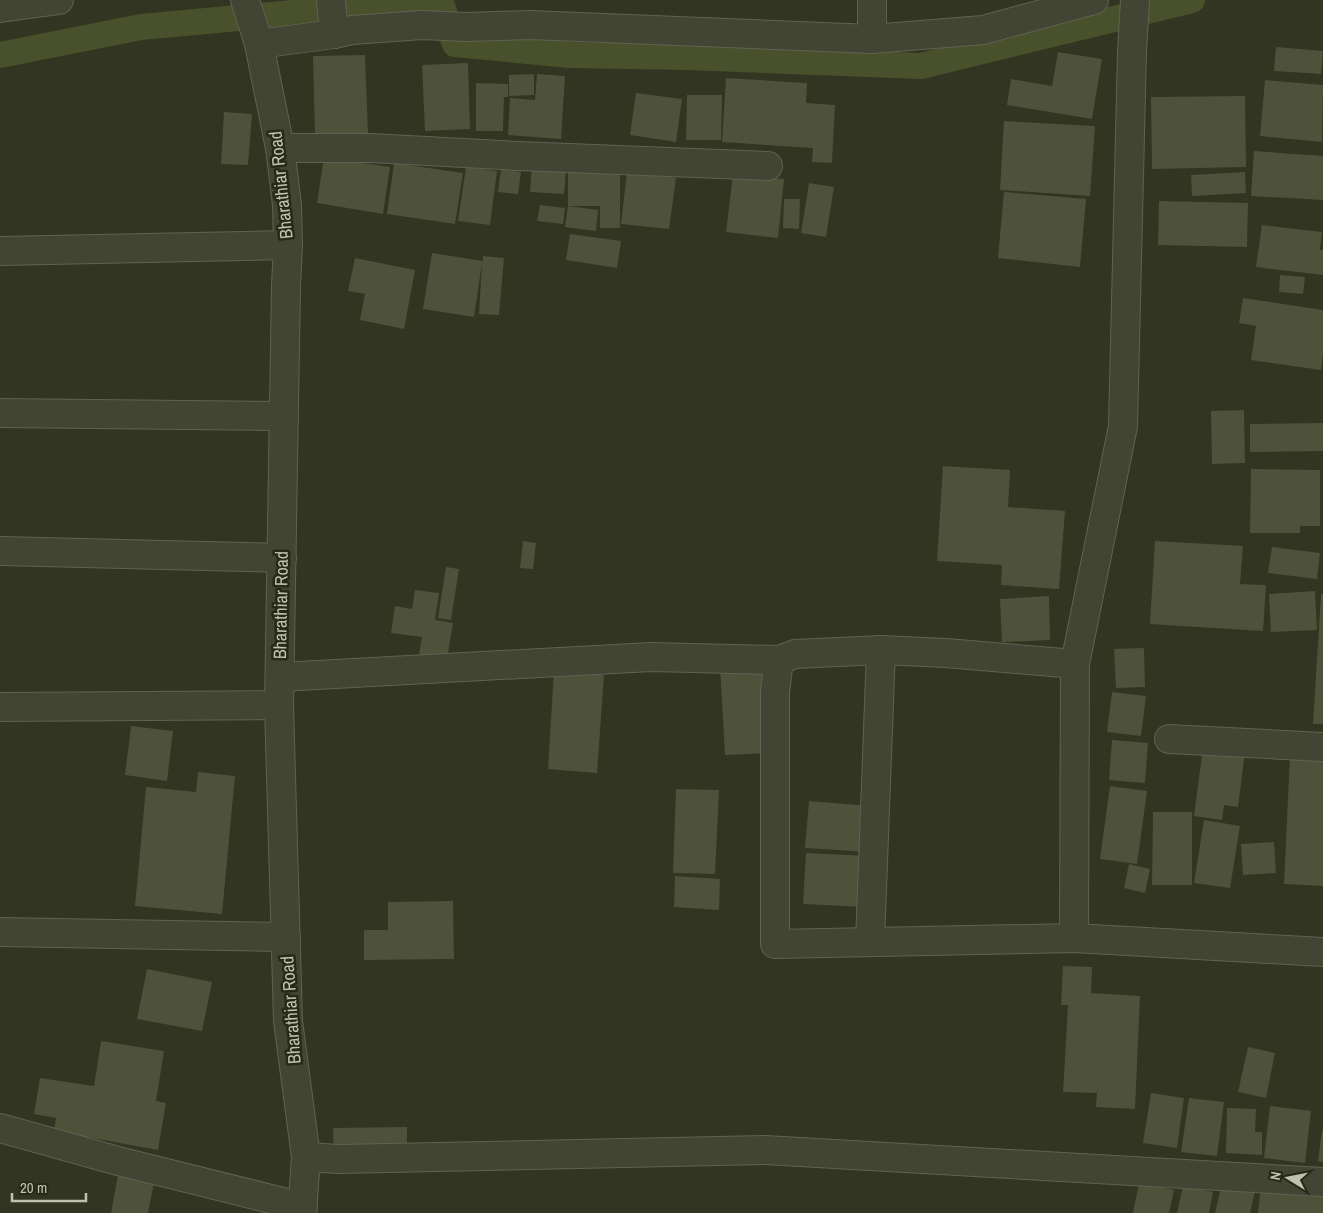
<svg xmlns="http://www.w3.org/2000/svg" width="1323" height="1213" font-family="'Archivo Narrow',sans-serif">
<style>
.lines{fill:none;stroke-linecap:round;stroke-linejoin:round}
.canal{stroke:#49502c;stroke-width:26}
.building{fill:#4e523a}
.minor-casing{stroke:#606351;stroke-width:30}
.minor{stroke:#424534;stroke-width:28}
.labels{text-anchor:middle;stroke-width:5;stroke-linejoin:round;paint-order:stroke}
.street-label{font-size:18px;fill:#bec2ae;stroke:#262a19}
</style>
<rect width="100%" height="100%" fill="#313521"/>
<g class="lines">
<g class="canal">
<polyline points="440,0 455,44 569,55 687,57 921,66 1192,0"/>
<polyline points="0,55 141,27 432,0"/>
</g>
</g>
<g class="building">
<polygon points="1276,47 1323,51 1321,74 1274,71"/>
<polygon points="1058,52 1102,59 1092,119 1007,105 1011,79 1052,86"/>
<polygon points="365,55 368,133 315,135 313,56"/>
<polygon points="468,63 470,129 425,131 422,65"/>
<polygon points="534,74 534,95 509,96 509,75"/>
<polygon points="537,74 565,76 561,139 508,135 510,98 535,100"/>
<polygon points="726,78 807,83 806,103 835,105 832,163 812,162 813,148 722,142"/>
<polygon points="1265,80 1323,85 1322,142 1260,136"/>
<polygon points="476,83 508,84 508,97 504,97 503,131 476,131"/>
<polygon points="636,93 682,99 676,142 630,135"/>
<polygon points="687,95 722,95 721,140 686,140"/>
<polygon points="1245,96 1246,167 1152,169 1151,97"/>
<polygon points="224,112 252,114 248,165 221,164"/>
<polygon points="1004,121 1095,126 1090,196 1000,190"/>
<polygon points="1254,151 1323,156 1323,200 1251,196"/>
<polygon points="324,157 390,167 383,214 317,203"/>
<polygon points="394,163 463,173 455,224 387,214"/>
<polygon points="532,166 566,168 564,194 530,192"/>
<polygon points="466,167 497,171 490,225 458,221"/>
<polygon points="620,168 620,228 600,228 600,206 568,206 568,169"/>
<polygon points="501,169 521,172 518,194 498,192"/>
<polygon points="627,172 676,178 669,229 621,224"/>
<polygon points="1245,172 1246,193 1192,196 1191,175"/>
<polygon points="733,174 784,179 778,238 726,232"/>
<polygon points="809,183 834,187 826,237 801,233"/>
<polygon points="1004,192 1086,199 1080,267 998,258"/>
<polygon points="784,199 800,199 799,229 783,228"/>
<polygon points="1159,201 1248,203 1247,247 1158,245"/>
<polygon points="540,205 565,208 563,224 537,221"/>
<polygon points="568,206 598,210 596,231 565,227"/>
<polygon points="1262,225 1322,232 1320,250 1323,250 1323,275 1256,267"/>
<polygon points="570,234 621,241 617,268 566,260"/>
<polygon points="432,253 483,261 483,256 504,258 499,315 479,314 482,263 474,317 423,309"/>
<polygon points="355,258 415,270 404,329 360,320 365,294 348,291"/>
<polygon points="1280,275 1305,277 1303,294 1279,292"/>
<polygon points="1243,298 1323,310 1323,354 1321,370 1251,360 1256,326 1239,323"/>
<polygon points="1244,410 1245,463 1212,464 1211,411"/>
<polygon points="1323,423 1323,451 1250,452 1250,424"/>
<polygon points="943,466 1010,470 1008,507 1065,511 1059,589 1001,585 1002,565 937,561"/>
<polygon points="1251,469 1320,470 1320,526 1300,526 1300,533 1250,533"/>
<polygon points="523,541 536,543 533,569 520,568"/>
<polygon points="1155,541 1243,546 1240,584 1266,585 1263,631 1150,624"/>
<polygon points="1272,547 1320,553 1317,579 1268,573"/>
<polygon points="446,567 459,569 451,620 438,618"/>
<polygon points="415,590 439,593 435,620 453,623 447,659 419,654 422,637 391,633 395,606 412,609"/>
<polygon points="1315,591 1317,630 1271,632 1269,594"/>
<polygon points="1321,594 1323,594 1323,724 1313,724"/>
<polygon points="1049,596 1050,640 1002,642 1000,599"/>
<polygon points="1144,648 1145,687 1116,688 1114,649"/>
<polygon points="763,664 767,753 725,755 720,666"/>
<polygon points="554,671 604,675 597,773 548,769"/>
<polygon points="1112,692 1146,696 1141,736 1107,732"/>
<polygon points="131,726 173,731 167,781 125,775"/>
<polygon points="1112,740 1148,743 1145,783 1109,780"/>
<polygon points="1203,747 1245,752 1238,807 1224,805 1222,820 1194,816"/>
<polygon points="1290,755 1323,756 1323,886 1284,884"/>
<polygon points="198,772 235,776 222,914 135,906 146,787 196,792"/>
<polygon points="1110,786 1147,791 1137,864 1100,859"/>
<polygon points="676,789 719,790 715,874 673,873"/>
<polygon points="809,801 871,806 867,852 805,848"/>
<polygon points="1153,812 1192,812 1192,885 1152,885"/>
<polygon points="1204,820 1240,826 1230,888 1194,883"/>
<polygon points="1274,842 1276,873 1243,875 1241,844"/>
<polygon points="806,853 868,856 865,907 803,904"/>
<polygon points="1129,864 1150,869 1145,893 1124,888"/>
<polygon points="675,876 720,879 719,910 674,907"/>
<polygon points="453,901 454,959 364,960 364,930 388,930 388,902"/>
<polygon points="1063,966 1092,967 1091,993 1140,996 1135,1109 1096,1107 1097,1093 1063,1092 1068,1005 1061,1005"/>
<polygon points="147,969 212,982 202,1031 137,1019"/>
<polygon points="101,1041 164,1051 156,1101 166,1103 158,1150 54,1131 56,1118 34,1114 40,1078 94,1086"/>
<polygon points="1248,1047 1275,1053 1266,1098 1238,1092"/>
<polygon points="1151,1093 1184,1098 1177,1148 1143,1143"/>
<polygon points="1189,1098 1224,1102 1217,1156 1181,1152"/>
<polygon points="1270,1106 1311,1111 1305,1163 1264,1158"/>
<polygon points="1227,1108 1256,1109 1255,1132 1262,1132 1262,1155 1226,1153"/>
<polygon points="407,1127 407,1153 334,1153 333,1128"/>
<polygon points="1322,1130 1323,1130 1323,1162 1318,1161"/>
<polygon points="118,1175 154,1182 148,1213 111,1213"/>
<polygon points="1223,1179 1256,1186 1250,1213 1215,1213"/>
<polygon points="1139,1183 1174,1190 1169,1213 1133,1213"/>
<polygon points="1261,1185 1323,1193 1323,1213 1258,1213"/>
<polygon points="1183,1186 1213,1192 1209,1213 1177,1213"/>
</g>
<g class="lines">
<defs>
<g id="minor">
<polyline points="245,0 259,44 280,148 287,205 288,245 286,286 279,705 288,1021 306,1157 302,1213"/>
<polyline points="331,0 334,34"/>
<polyline points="872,0 872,39"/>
<polyline points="0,8 59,0"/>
<polyline points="259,44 334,34 352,30 422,25 466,27 530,25 872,39 983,30 1094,0"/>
<polyline points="280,148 371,148 518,156 768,166"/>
<polyline points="0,251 288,245"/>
<polyline points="0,413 284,416"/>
<polyline points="0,551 282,558"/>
<polyline points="779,660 775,692 775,944 1074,938 1323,952"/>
<polyline points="280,677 651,657 779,660 795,654 881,650 946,653 1075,664"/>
<polyline points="0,707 279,705"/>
<polyline points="1169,739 1323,747"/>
<polyline points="0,932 286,937"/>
<polyline points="1074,938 1075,664 1123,426 1132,51 1135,0"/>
<polyline points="870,942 881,650"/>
<polyline points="0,1128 118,1161 303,1207"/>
<polyline points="306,1157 339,1159 765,1150 1323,1182"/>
</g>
</defs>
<use href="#minor" class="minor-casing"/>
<use href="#minor" class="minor"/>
</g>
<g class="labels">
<g class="street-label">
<text transform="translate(281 185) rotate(-96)" y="6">Bharathiar Road</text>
<text transform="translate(281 605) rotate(-89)" y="6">Bharathiar Road</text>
<text transform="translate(291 1010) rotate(-94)" y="6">Bharathiar Road</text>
</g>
</g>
<g transform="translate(1288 1178) rotate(280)" stroke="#262a19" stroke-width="4" paint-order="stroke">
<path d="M0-4L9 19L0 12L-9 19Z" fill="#bec2ae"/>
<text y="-8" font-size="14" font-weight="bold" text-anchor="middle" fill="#bec2ae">N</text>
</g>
<path d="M12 1193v8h74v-8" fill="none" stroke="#bec2ae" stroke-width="2.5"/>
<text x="20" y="1193" font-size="15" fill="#bec2ae" stroke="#262a19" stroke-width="4" paint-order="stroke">20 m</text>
</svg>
